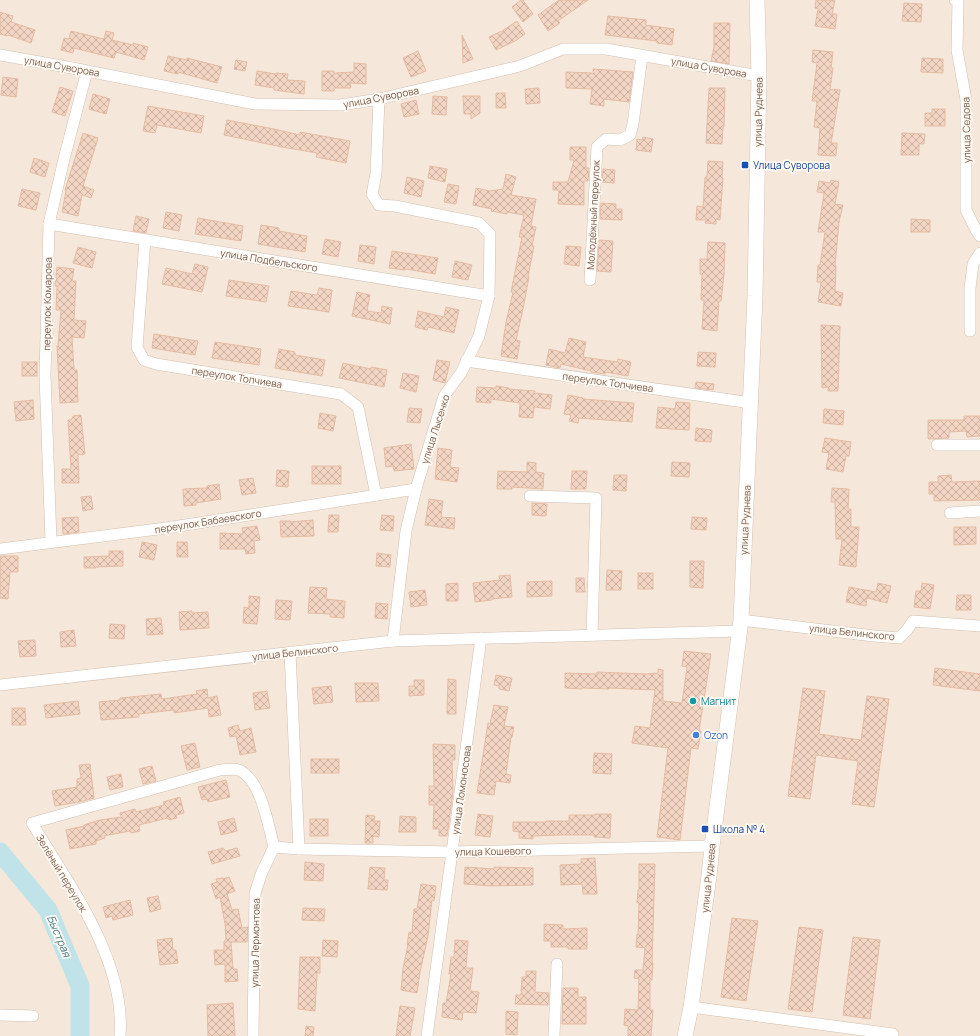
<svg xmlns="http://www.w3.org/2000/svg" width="980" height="1036" font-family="Manrope,sans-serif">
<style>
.residential{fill:#f5e8da}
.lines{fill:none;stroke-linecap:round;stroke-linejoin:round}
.river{stroke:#bfe3e8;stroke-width:19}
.building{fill:url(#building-cross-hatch);stroke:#e6bba3}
.street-casing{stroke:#d1beb0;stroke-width:12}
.secondary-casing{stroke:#d6c0b0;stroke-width:16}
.street{stroke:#fff;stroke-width:11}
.secondary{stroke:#fff;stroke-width:15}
.transit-dot{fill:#1a4fb4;stroke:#fffaf3;stroke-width:1.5}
.culture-dot{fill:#0f9aa8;stroke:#fffaf3;stroke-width:1.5}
.shop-dot{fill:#3f7fe0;stroke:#fffaf3;stroke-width:1.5}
.labels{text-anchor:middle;stroke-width:3.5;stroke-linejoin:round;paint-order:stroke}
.street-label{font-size:10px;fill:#7a5c4d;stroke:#fffaf3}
.transit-label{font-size:10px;fill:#164399;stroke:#fffaf3;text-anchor:start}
.culture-label{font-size:10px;fill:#0d838f;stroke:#fffaf3;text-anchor:start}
.shop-label{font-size:10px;fill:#366cbe;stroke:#fffaf3;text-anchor:start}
.water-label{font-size:11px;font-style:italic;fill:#437c86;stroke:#fffaf3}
</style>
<defs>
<pattern id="building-cross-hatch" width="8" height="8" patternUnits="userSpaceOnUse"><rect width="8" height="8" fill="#f3d5c3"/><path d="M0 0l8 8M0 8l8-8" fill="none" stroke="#cab0a1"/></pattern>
</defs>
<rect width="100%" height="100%" fill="#fdf6ec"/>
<rect class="residential" x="0" y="0" width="980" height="1036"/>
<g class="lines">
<polyline class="river" points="0,852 48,910 80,986 80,1036"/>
</g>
<g class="building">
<polygon points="521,0 523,0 533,14 523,22 512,7"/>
<polygon points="559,0 588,0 558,21 560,23 548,31 538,15"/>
<polygon points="816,0 835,0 832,14 837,14 835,29 815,26 818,9 815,8"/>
<polygon points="904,3 922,4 921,22 902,21"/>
<polygon points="0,12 13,16 11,22 35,30 31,43 8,35 7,36 0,34"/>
<polygon points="608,16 646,20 646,25 674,29 672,45 657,43 657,41 605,35"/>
<polygon points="517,21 525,34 515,41 496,50 489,37 502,31"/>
<polygon points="714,23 730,23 729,64 711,61 714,47"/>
<polygon points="71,31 104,39 106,31 114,33 112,40 133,45 133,43 148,47 144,60 116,52 114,58 74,48 73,53 61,50 64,38 69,39"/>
<polygon points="462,35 473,59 463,63"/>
<polygon points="813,50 833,52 831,68 833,68 830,89 840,90 831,143 837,143 836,156 818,155 820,128 814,127 817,101 812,101 817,63 812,62"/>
<polygon points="418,51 426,71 411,77 403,58"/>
<polygon points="168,56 187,60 187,58 222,67 217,83 178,72 178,74 164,71"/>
<polygon points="922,58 943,59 943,73 921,72"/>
<polygon points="236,60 247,62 245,71 234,69"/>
<polygon points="354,63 366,64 366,84 350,83 351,88 334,88 334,91 322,91 322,71 334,71 334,73 354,72"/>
<polygon points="593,69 633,72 629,102 604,99 604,106 590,104 592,89 566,88 566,72 593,73"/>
<polygon points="257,71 276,74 276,73 288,74 287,80 305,81 304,94 274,90 274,88 255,85"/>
<polygon points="3,77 18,79 16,97 1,95"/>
<polygon points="60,87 73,91 65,116 52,112"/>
<polygon points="539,88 540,103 526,104 525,89"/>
<polygon points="709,88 725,88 724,127 723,127 722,144 706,143"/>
<polygon points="496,93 505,93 506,108 496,108"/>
<polygon points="93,94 110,99 106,114 89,109"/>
<polygon points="433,96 447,97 446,115 432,114"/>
<polygon points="463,96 480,96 480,113 471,119 471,114 464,114"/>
<polygon points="416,100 419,114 404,117 401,104"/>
<polygon points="148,106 204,116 201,133 157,125 155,133 143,131"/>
<polygon points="932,109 945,109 945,126 925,126 925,113 932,113"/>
<polygon points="227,120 274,129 300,135 300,132 350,141 346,163 316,157 317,153 282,147 224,135"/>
<polygon points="83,133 98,138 83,186 94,190 91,198 82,195 78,216 62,212 66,191 65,190"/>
<polygon points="902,133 925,134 924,144 919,144 919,155 901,155"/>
<polygon points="643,137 653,139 651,152 636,150 637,139 642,140"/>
<polygon points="570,147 586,147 586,168 589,168 588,181 584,181 584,205 558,204 559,190 553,190 553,182 568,182 574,160 570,160"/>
<polygon points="34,158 49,163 45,177 30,172"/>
<polygon points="708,161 723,162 722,178 723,178 720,220 716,219 716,224 705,223 706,220 696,220 697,206 703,207 705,177 707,177"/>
<polygon points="430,166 447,169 445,182 428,178"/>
<polygon points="603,169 615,170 614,183 602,182"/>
<polygon points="506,174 516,177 511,195 536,199 531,226 536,227 532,246 534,246 528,277 529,277 523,309 516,340 520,341 517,359 501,356 506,322 513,292 511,292 522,237 519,237 524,215 507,212 507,214 491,211 492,209 473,205 476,188 490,191 503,189"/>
<polygon points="407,177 424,181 421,197 404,193"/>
<polygon points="831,180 839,182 835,204 843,205 839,222 835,266 836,266 835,291 843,293 841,306 818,302 821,282 817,282 818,265 820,265 825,232 818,232 824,193 817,192 819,181 830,183"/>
<polygon points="448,184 459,186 456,204 444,202"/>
<polygon points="22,189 40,193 36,210 18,206"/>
<polygon points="601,203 616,204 616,209 622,209 622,220 600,219"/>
<polygon points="166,212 182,215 179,231 163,228"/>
<polygon points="136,216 149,219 146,233 133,231"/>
<polygon points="198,218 243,226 241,241 195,234"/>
<polygon points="911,219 930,220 930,232 911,232"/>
<polygon points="261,225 279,228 279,231 307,236 305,252 258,244"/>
<polygon points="325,239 341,242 338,257 322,254"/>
<polygon points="599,240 613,241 611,272 597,271"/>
<polygon points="708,242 725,243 724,275 721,301 719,301 717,331 702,329 704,300 701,300 702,274 700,274 700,259 707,259"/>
<polygon points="360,245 376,247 374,264 358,261"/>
<polygon points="566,246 581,247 579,266 564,264"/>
<polygon points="78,247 96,252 92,268 73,263"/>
<polygon points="392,251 438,258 435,274 406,269 405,270 389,268"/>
<polygon points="455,261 472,265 468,280 452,277"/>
<polygon points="195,264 208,267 202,292 162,284 166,268 192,274"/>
<polygon points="57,267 74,269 72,281 76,281 74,320 86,321 84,338 72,337 74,370 77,370 78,402 60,403 57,346 58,346 61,310 56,310 57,286 55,286"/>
<polygon points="229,280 269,286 266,302 226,296"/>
<polygon points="319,288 332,290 329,312 288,306 291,291 317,295"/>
<polygon points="357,292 370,295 367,311 381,313 382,306 392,308 390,324 352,316"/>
<polygon points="446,307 459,310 454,333 428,327 427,330 415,327 418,311 444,317"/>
<polygon points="821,325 840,326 838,391 828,391 828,387 822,388"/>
<polygon points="154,334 198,341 195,355 152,348"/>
<polygon points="569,338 586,342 583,357 617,362 618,359 631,362 628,376 606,372 605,374 591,372 591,371 561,364 560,368 546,365 549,349 565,353"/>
<polygon points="215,342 261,349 259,365 212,358"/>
<polygon points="279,349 295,352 295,355 325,360 322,376 275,368"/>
<polygon points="698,352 716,353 715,367 697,366"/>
<polygon points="437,360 450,362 445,383 433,380"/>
<rect x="22" y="362" width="15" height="14"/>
<polygon points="343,363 371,369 371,367 387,370 384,387 339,378"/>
<polygon points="403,373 419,376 416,392 400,388"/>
<polygon points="696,382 714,384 713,390 695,388"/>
<polygon points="496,386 509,388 509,389 535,391 535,393 552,395 550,409 534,407 533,418 519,417 520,403 491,399 491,403 476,402 477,387 496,388"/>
<polygon points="568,395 583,398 583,399 634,403 632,422 579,418 578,423 569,421 571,415 564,414"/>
<polygon points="33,400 34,419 16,421 14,402"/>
<polygon points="676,402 690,403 689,430 656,428 658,407 675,409"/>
<polygon points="409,408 422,409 420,423 407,422"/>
<polygon points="824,409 844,411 843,425 823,423"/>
<polygon points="320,413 336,416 333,431 318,428"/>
<polygon points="81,415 85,454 78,455 79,483 62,483 62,469 71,469 68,420 71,420 73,416"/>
<polygon points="964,416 980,416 980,436 967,437 966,431 949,432 949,438 928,439 928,420 964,420"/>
<polygon points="696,428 712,430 711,442 695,441"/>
<polygon points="825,438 851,442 849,456 846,456 843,472 826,469 829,453 822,452"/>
<polygon points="411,444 414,469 394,471 393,466 386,467 384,448"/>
<polygon points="438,448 452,450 450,467 459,468 457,482 435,479"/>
<polygon points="527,462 536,463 536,472 544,473 543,489 512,487 512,489 497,489 498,471 527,472"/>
<polygon points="672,462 690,463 689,477 671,476"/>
<rect x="312" y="466" width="29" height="18"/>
<polygon points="277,470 289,471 288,487 276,486"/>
<polygon points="572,471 587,471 586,489 571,489"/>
<polygon points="614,475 627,475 626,491 613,490"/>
<polygon points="951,475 952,482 980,481 980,500 934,501 934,494 929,494 929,482 938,482 938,476"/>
<polygon points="253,478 256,493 242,495 239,480"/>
<polygon points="219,484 221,499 196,503 196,505 184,506 183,489 207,488 207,486"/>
<polygon points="832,488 849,489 848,509 851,509 851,527 859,527 856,567 839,565 842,539 836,539 835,502 831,502"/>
<polygon points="91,496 93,509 83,511 81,497"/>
<polygon points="429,499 443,501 441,517 455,518 454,529 425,525"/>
<polygon points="532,503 547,504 546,516 532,515"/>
<polygon points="329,515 339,515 338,532 328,532"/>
<polygon points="382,515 394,516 393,531 380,530"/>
<polygon points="78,517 79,532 63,534 62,518"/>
<polygon points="692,517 707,518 706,530 691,529"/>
<polygon points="313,520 314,536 281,537 280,521 290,521 290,522"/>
<polygon points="257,526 260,540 254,541 255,553 246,554 245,549 220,549 220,533 243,534 242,528"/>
<polygon points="954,527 976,527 976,544 954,545"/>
<polygon points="142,542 157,545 154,560 139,557"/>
<polygon points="177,542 187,542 188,557 177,557"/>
<polygon points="109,551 123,551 123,566 96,567 96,568 84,568 84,557 109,556"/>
<polygon points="377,553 391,555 390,567 376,566"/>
<polygon points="0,556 18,556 18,572 10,572 8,599 0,598"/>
<polygon points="690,561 704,561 703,588 690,587"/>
<polygon points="607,570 622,571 621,590 606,590"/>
<rect x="638" y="573" width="15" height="16"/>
<polygon points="510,575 512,597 492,599 492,600 475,602 473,583 500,580 499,576"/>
<polygon points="576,578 584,578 585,592 576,592"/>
<polygon points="552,581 552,596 527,597 527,582"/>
<polygon points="458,583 458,601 446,601 446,584"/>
<polygon points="878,583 891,586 887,603 867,598 866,606 846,602 849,587 876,592"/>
<polygon points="922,583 934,585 930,609 914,607 916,591 921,591"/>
<polygon points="310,587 327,588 326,599 345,601 344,618 330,617 330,614 308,613"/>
<polygon points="425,590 427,605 411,607 409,592"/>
<polygon points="957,595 971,595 971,610 956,610"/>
<polygon points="249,596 260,597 257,624 243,623 244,607 249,608"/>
<polygon points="276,600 292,601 290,620 275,619"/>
<polygon points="376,603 388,604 387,619 375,618"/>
<polygon points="192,611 192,613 208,612 209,628 180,630 179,612"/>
<polygon points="161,618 163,634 147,635 146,619"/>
<polygon points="110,624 125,625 124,639 109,638"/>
<polygon points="74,630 76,646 61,647 60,632"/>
<polygon points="35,640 36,656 20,657 18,641"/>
<polygon points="684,651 711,654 699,731 701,731 698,749 691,748 680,840 657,837 668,748 632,743 635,726 650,728 655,690 609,688 609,689 582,688 582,689 565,688 565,673 596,674 597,672 646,674 658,673 658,669 663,670 663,701 682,703 687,667 682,666"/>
<polygon points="935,668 980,674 980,691 933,685"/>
<polygon points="496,675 512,678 509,691 499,689 499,686 494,685"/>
<polygon points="448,679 456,680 456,714 447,714"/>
<polygon points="414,680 424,680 424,695 409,696 409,686 414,686"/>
<polygon points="355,683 378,683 379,701 356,702"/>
<polygon points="331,686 333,702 314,704 312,688"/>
<polygon points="803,688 825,691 819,734 861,740 867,696 889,699 874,807 852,804 858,761 816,755 810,799 788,796"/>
<polygon points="207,689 208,698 217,696 221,715 209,717 208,708 174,713 174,710 139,714 139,717 101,720 99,702 120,700 120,698 161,694 162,699 197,694 196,691"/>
<polygon points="267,691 270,708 255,710 253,693"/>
<polygon points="78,701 80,714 46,718 44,705"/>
<polygon points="494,705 508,707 504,726 514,727 512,737 511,737 506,774 511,775 510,783 496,781 494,795 477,793 488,723 490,724"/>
<polygon points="12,708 25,708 26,725 12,725"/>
<polygon points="238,725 240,731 251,728 256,752 240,755 236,736 230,737 228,728"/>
<polygon points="195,743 200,767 187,770 181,746"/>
<polygon points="433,744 455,745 455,760 452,760 453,792 447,836 439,836 439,829 433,829 434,805 429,805 429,786 434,786"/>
<polygon points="594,753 612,754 611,774 593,773"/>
<rect x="311" y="759" width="28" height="14"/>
<polygon points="90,764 94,798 79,802 55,806 52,791 77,787 77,779 81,778 79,765"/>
<polygon points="152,766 156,781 143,784 139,769"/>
<polygon points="121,774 123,787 110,790 107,777"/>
<polygon points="226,780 230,797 208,802 207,799 202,800 198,787"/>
<polygon points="180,797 184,813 176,815 177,818 169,820 168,818 139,825 140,831 131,833 130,831 104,836 105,838 96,841 96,844 70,849 66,830 84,826 84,825 100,820 121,817 120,813 135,809 136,812 164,805 163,802"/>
<polygon points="478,814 493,816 490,837 475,835"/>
<polygon points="595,814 611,814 610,838 594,837 594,835 560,835 533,836 533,839 519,838 519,832 513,831 513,822 546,822 546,821 569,821 569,815 595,815"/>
<polygon points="366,815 375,816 374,821 380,821 379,837 373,836 373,843 365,843"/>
<polygon points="400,816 416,817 416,832 399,832"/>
<polygon points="234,818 237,831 221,835 218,822"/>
<rect x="310" y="819" width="18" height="17"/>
<polygon points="223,848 226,851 237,848 240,856 212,864 208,852"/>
<polygon points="595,858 597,894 583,894 582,884 561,885 560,865 581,864 581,859"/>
<polygon points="305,862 324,864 323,881 304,880"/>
<polygon points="639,864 655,864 652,963 653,963 652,980 650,980 650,1010 653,1010 651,1036 628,1036 628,1026 624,1025 625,1009 638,1010 639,979 634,978 635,970 643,970 645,948 636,947 637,934 638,935 639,903 637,903 638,890 639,890"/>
<polygon points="370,867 385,868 384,880 388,880 387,890 368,889"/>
<polygon points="465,867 494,869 494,867 533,868 533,885 492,886 464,884"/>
<polygon points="229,877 235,891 227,894 232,910 238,909 242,928 248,927 247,942 231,942 233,969 237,969 238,981 225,982 225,964 215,965 214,950 224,950 224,941 226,940 225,924 220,897 216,899 211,884 217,882 216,879 223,878 223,879"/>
<polygon points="421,884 436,886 434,901 432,900 428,936 420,972 417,993 401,990 403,968 408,945 407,945 409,932 412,932 414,909 417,909"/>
<polygon points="158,896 161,909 150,912 147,898"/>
<polygon points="130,900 133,915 113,920 112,916 106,918 103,907"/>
<polygon points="303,908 325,909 324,921 302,920"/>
<polygon points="732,918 758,921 746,1001 721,997"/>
<polygon points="544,924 563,925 563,929 587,928 587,949 568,949 568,947 551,947 551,941 544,941"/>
<polygon points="799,927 823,930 812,1012 788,1009"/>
<polygon points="853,937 880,940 870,1019 843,1015"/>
<polygon points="172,938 173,950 176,950 178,963 160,965 157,940"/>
<polygon points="323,940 338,941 337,957 322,956"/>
<polygon points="455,940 468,941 466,968 473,968 470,991 479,992 476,1013 463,1012 462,1020 442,1017 443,1003 446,1003 451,974 449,974 451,957 454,957"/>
<polygon points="300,957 320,957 320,973 317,973 315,1011 298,1009"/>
<polygon points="526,971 536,971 535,992 549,993 548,1005 515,1004 516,995 521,995 522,977 526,977"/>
<polygon points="563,988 578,988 578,997 586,997 586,1024 562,1024"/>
<polygon points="233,1003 235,1036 208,1036 207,1005"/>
<polygon points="400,1006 415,1008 410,1036 396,1036"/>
<polygon points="506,1011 518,1012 517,1035 506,1034"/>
<polygon points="306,1026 314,1027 313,1036 305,1036"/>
</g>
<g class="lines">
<defs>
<g id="street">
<polyline points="955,0 958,1 957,50 966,100 966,210 976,230 980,236"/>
<polyline points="0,55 67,67 255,104 341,105 379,99 520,66 563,49 606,49 759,76"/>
<polyline points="379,99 376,174 372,194 379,205 395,206 479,223 490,234 489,296 479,336 461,373 444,396 416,489 406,531 393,641"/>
<polyline points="49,224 489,296"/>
<polyline points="145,240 137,347 144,360 156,364 341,394 358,407 376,495"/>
<polyline points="590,280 597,147 606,139 620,140 630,135 633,124 642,56"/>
<polyline points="970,331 970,288 973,264 980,253"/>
<polyline points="466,361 751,403"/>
<polyline points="937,445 980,445"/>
<polyline points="530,496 596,498 592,635"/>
<polyline points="950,513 980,511"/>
<polyline points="51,541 45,375 49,224 64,159 87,71"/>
<polyline points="0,549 166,528 416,489"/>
<polyline points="741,620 874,636 899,638 907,630 913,621 980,626"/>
<polyline points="290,652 299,849"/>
<polyline points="0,685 393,641 739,631"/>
<polyline points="274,847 299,849 452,852 712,846"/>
<polyline points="691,1007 893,1034"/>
<polyline points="0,1015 33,1016"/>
<path d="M120,1036C126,960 69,885 32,823L220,770C226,770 234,768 239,770C261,780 268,824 274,847L262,872L255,893L253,1036"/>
<polyline points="427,1036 481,638"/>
<polyline points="554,1036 557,964"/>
</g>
<polyline id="secondary" points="685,1036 691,1007 709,876 712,846 741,620 755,296 759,76 757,0"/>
</defs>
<use href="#street" class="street-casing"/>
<use href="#secondary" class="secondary-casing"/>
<use href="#street" class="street"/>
<use href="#secondary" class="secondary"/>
</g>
<g class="transit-dot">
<rect x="741" y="161" width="8" height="8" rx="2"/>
<rect x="701" y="825" width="8" height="8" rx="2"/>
</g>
<circle class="culture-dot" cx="693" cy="701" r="4"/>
<circle class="shop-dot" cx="696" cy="735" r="4"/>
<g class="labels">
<g class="street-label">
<text transform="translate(62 66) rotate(10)" y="4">улица Суворова</text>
<text transform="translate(709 67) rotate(10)" y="4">улица Суворова</text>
<text transform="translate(381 97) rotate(-11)" y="4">улица Суворова</text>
<text transform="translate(758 112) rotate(-89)" y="4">улица Руднева</text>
<text transform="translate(966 130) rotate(-91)" y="4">улица Седова</text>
<text transform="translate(593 215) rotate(-87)" y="4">Молодёжный переулок</text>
<text transform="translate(269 260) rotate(9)" y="4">улица Подбельского</text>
<text transform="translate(47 304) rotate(-89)" y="4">переулок Комарова</text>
<text transform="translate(237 377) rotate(9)" y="4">переулок Топчиева</text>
<text transform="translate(608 382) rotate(8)" y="4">переулок Топчиева</text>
<text transform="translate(435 429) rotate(-72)" y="4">улица Лысенко</text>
<text transform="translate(745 520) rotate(-87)" y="4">улица Руднева</text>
<text transform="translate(208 521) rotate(-9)" y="4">переулок Бабаевского</text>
<text transform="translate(852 632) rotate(6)" y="4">улица Белинского</text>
<text transform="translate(295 652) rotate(-6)" y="4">улица Белинского</text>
<text transform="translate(461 790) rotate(-82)" y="4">улица Ломоносова</text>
<text transform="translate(493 851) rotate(-1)" y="4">улица Кошевого</text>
<text transform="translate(62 873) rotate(59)" y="4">Зелёный переулок</text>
<text transform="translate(708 878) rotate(-84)" y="4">улица Руднева</text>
<text transform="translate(255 943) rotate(-89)" y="4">улица Лермонтова</text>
</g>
<g class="transit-label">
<text x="753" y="169">Улица Суворова</text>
<text x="713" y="833">Школа № 4</text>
</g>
<g class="culture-label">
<text x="701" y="705">Магнит</text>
</g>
<g class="shop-label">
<text x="704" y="739">Ozon</text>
</g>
<g class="water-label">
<text transform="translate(59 936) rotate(67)" y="4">Быстрая</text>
</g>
</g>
</svg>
